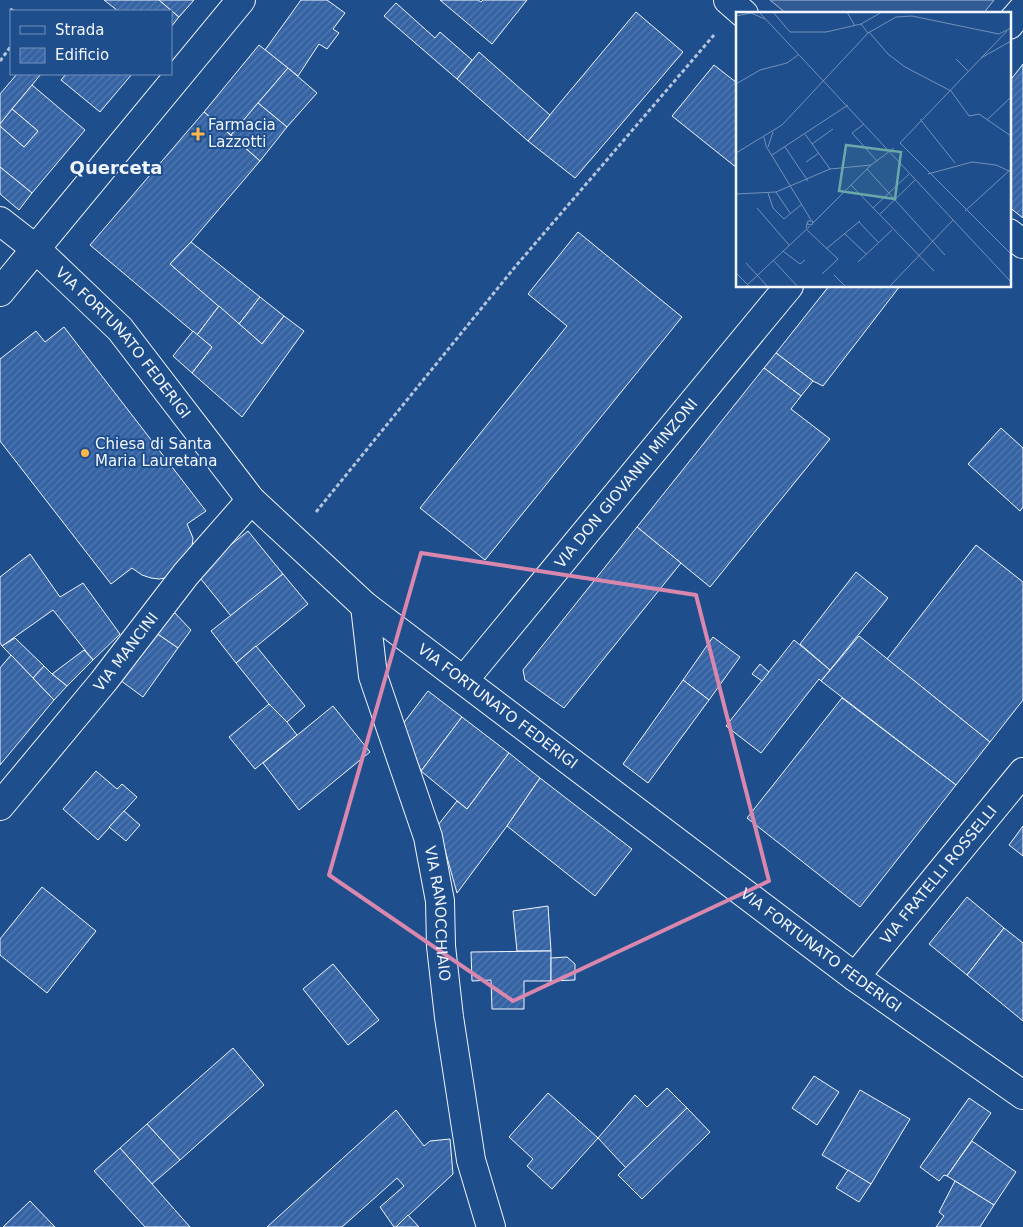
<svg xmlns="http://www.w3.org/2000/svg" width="1023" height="1227" font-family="'DejaVu Sans',sans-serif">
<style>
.parking{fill:#305b95;stroke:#a8bbd7}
.building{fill:url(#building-hatch);stroke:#f2f6ff}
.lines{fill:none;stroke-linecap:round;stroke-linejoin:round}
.street-casing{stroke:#f2f6ff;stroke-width:30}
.primary-casing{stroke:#f2f6ff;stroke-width:30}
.path{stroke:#b3c4dc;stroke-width:3;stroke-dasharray:4 2.5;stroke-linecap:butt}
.street{stroke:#1f4e8c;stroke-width:28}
.primary{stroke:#1f4e8c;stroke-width:28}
.marked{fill:none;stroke:#da87ad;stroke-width:4;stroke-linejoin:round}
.poi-dot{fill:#ffb74d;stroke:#1f4e8c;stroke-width:2}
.labels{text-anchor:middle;stroke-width:4;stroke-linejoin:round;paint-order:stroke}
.poi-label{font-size:15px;fill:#f2f6ff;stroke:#1f4e8c;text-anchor:start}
.street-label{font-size:15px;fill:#f2f6ff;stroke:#1f4e8c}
.quarter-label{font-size:18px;font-weight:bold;fill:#f2f6ff;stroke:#1f4e8c}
.inset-road{fill:none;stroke:#7391ba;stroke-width:1}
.view{fill:#6aa9a8;fill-opacity:0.15;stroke:#6aa9a8;stroke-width:2.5}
.inset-edge{fill:none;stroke:#f2f6ff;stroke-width:2.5}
</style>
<defs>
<pattern id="building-hatch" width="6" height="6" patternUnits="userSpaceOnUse" patternTransform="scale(1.25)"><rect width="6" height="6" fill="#3563a3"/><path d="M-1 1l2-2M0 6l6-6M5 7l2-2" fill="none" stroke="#537ab1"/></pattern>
</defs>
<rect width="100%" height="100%" fill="#1f4e8c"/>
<polygon class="parking" points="770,0 994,0 983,14 787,14"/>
<g class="building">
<polygon points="104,0 159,0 179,17 171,27 171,11 118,11"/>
<polygon points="159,0 194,0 179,17"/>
<polygon points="301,0 327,0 345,13 333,29 339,33 327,49 319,44 298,76 265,50"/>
<polygon points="440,0 478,0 481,2 483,0 527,0 492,44"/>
<polygon points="396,3 435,38 440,32 472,60 457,79 384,16"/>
<polygon points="636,12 683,52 575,178 528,141"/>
<polygon points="259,45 288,68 231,135 204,112"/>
<polygon points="479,52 550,115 528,141 457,79"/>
<polygon points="1023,64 1023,218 1009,207 1009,82"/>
<polygon points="714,65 737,83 737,168 672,116"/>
<polygon points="288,68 317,93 287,127 258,103"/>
<polygon points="17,74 41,74 0,124 0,94"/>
<polygon points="66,74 132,74 100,112 61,80"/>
<polygon points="32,85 85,130 32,193 0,167 0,126 24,147 38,131 12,109"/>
<polygon points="258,103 287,127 260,161 231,135"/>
<polygon points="12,109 38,131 24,147 0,126 0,124"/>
<polygon points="204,112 260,161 191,242 170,264 219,306 197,335 90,245"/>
<polygon points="0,167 32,193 19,210 0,194"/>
<polygon points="578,232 682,317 485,560 420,508 567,326 528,294"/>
<polygon points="191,242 260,297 239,324 170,264"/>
<polygon points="829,286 900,286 823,386 813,381 776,353"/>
<polygon points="260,297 284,316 262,344 239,324"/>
<polygon points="219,306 262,344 284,316 304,331 242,417 192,373 212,347 197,335"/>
<polygon points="64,327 206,511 187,524 193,538 191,556 171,577 159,579 151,578 142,575 132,568 111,584 0,441 0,359 36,331 45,342"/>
<polygon points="193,331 212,347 192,373 173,356"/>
<polygon points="776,353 813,381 801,396 764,368"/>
<polygon points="764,368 801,396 791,409 830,439 710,587 637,527"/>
<polygon points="1001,428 1023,448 1023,507 1020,511 968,464"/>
<polygon points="637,527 681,563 564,708 525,680 523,670"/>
<polygon points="248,531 283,574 231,616 196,573"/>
<polygon points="976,545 1023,582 1023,700 990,742 887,659"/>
<polygon points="30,554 60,597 83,583 120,634 93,660 53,610 2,646 0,643 0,577"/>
<polygon points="856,572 888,598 830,670 800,644"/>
<polygon points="283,574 308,604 236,663 211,631"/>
<polygon points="173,611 191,630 178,648 156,633"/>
<polygon points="156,633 178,648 143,697 120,680"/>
<polygon points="859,636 990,742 956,785 821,681"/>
<polygon points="713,637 740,657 709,700 683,680"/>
<polygon points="15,638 44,666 33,678 2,646"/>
<polygon points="794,640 830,670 821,681 819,679 761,753 726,726"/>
<polygon points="256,646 305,706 287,722 269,704 236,663"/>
<polygon points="84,650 93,660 67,686 52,674"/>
<polygon points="11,655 54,700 0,765 0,668"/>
<polygon points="760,664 769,672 762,681 752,674"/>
<polygon points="44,666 52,674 67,686 54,700 33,678"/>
<polygon points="683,680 709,700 648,783 623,764"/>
<polygon points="428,691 462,717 421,771 402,725"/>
<polygon points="842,698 956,785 860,907 747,818"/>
<polygon points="269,704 287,722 297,735 255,769 229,737"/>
<polygon points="333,706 370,752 299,810 263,763"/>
<polygon points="462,717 509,753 467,809 421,771"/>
<polygon points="509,753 540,778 507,826 457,893 438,825 457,801 467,809"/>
<polygon points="96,771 117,789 122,784 137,797 98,840 63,809"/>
<polygon points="540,778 632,849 595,896 507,826"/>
<polygon points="124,811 140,825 126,841 109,827"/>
<polygon points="1023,826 1023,856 1009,845"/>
<polygon points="42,887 96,931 47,993 0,955 0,939"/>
<polygon points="967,897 1004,928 967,975 929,944"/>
<polygon points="548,906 551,951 517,951 513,911"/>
<polygon points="1004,928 1023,943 1023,1021 967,975"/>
<polygon points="551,951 551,981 524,981 524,1009 492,1009 491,980 472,981 471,952"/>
<polygon points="567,957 575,964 575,980 551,981 551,958"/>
<polygon points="333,964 379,1020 348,1045 303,989"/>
<polygon points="233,1048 264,1085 180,1160 147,1124"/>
<polygon points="814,1076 839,1092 817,1125 792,1108"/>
<polygon points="667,1088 687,1108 626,1168 598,1138 635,1095 647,1107"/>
<polygon points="860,1090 910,1119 871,1184 822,1155"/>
<polygon points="548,1093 598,1138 552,1189 527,1166 533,1159 509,1137"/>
<polygon points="969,1098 991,1113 947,1176 944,1175 939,1181 920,1167"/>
<polygon points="687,1108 710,1132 642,1199 618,1175"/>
<polygon points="396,1110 424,1146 430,1141 450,1139 453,1174 396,1227 394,1227 380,1207 404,1186 397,1178 342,1227 267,1227"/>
<polygon points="147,1124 180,1160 152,1184 120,1148"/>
<polygon points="972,1141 1016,1172 994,1205 947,1176"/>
<polygon points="120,1148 152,1184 190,1227 145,1227 94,1171"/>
<polygon points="848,1170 871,1184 859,1202 836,1188"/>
<polygon points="955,1181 994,1205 980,1227 936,1227 944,1216 939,1212"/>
<polygon points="30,1201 55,1227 3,1227"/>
<polygon points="408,1215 419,1227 396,1227"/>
</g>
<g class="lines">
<defs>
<g id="street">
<polyline points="728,0 744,14"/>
<polyline points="1009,25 1023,9"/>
<path id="s1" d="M0,221L36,249L120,329L251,500L365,606L855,977L1023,1095"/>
<polyline points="1009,233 1023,244"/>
<path id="s2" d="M365,606L373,676L428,837L440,901L441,946L449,1017L471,1160L491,1227"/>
<path id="s3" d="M464,680L789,286"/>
<path id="s4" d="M0,806L103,682L186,574L251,500"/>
<path id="s5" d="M855,977L1023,772"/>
</g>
<polyline id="primary" points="0,292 241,0"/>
</defs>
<use href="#street" class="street-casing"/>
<use href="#primary" class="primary-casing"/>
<g class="path">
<polyline points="10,9 14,11"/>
<polyline points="0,61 11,46"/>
<polyline points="316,512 515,267 714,35"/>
</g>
<use href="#street" class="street"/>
<use href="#primary" class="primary"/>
</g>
<path class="marked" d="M421,553L696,595L769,881L513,1001L329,875Z"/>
<g class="poi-dot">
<path d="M195.5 126.5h5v5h5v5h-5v5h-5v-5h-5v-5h5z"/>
<circle cx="85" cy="453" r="5"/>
</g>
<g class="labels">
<g class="poi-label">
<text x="208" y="130">Farmacia<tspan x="208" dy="17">Lazzotti</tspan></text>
<text x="95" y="449">Chiesa di Santa<tspan x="95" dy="17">Maria Lauretana</tspan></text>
</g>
<g class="street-label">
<text dy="5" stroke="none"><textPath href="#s1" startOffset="174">VIA FORTUNATO FEDERIGI</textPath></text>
<text dy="5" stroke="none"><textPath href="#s3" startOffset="255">VIA DON GIOVANNI MINZONI</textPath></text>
<text dy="5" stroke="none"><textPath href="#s4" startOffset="199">VIA MANCINI</textPath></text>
<text dy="5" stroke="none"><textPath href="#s1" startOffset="699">VIA FORTUNATO FEDERIGI</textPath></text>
<text dy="5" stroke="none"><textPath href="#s5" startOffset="132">VIA FRATELLI ROSSELLI</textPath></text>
<text dy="5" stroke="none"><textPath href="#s2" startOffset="318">VIA RANOCCHIAIO</textPath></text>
<text dy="5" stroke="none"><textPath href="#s1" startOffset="1104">VIA FORTUNATO FEDERIGI</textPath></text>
</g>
<g class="quarter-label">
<text x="116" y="174">Querceta</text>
</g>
</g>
<g transform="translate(736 12)">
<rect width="275" height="275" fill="#1f4e8c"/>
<path class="inset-road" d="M23,0L275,270M37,0L54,20H90L125,12L132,21M111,0L119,14M0,4L15,1L29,7M125,12L146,0M271,19L164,131L275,242M133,20L152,42L169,55L215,79L233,104L243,102L275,124M245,46L275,29M220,47L232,59M0,72L24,58L51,51L62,43M184,107L219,151M251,108L275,85M128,112L116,121L141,149M69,122L94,157M28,125L30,134L75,208M76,132L97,117M32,135L37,120M49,135L72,169M0,141L46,113L132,21L160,5L176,4L263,22L275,16M36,143L112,93M70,150L83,141M131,157L209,243M192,162L236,150L260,153L273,159M115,173L198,259M40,180L54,201M32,181L37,196L48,207L66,192M0,182L40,180L94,157L135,153M21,196L53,233M137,196L173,162M229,199L275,157M143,203L179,168M123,210L142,230M77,211L135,153L158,136M70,216L72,209H77L76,213L71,212M71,218L102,247L86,262M108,221L130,242M90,237L124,209M47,239L64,252L69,248M37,248L62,275M122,250L156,218M10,251L32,275M0,261L14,275M98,263L110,275M9,275L74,214M153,275L217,208"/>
<path class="view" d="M110,133L165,140L159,187L103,179Z"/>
<rect width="275" height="275" class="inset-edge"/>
</g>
<rect x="10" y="10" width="162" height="65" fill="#1f4e8c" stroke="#7391ba"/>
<rect x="20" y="26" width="25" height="8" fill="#1f4e8c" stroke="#7391ba"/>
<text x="55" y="35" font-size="15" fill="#f2f6ff">Strada</text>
<rect x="20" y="48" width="25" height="15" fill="url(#building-hatch)" stroke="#7391ba"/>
<text x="55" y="60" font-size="15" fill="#f2f6ff">Edificio</text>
</svg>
